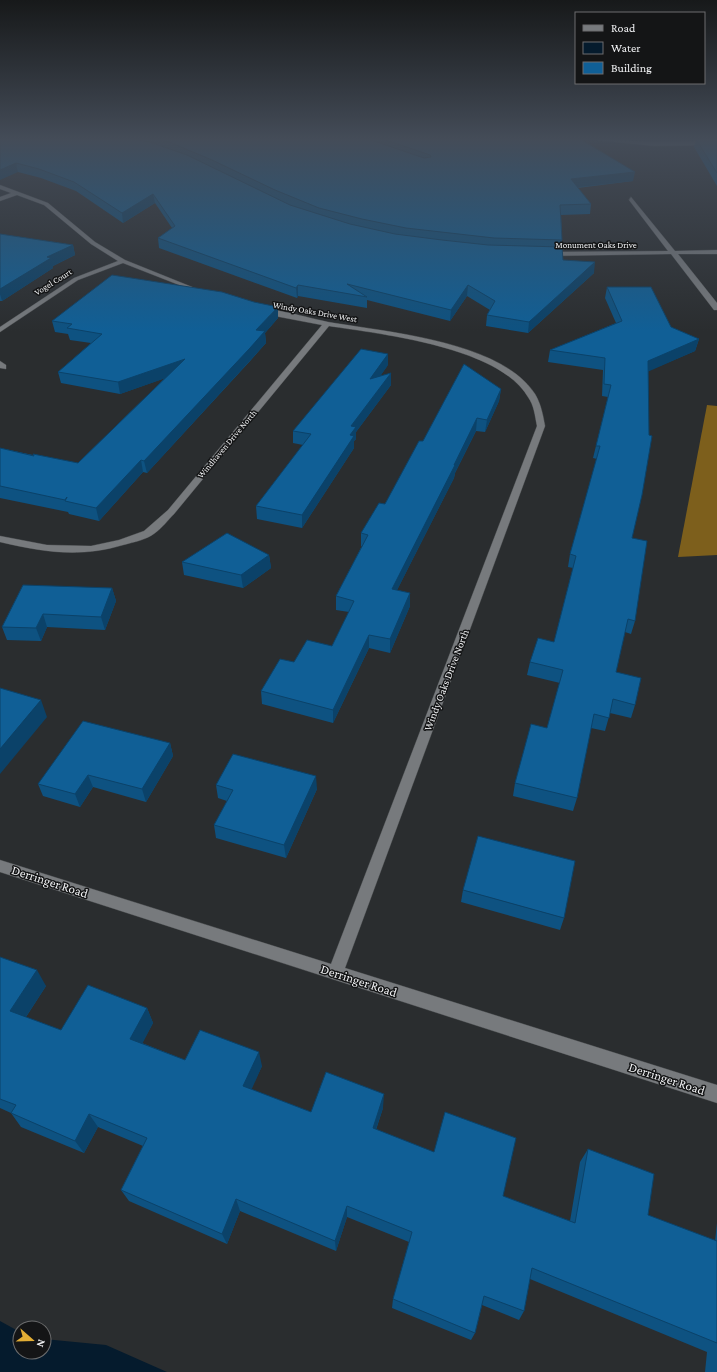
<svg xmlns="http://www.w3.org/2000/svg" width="717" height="1372" font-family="'Crimson Pro',serif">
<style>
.forest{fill:#7d5f1c}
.water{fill:#051b2d}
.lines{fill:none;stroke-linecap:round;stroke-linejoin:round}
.street-casing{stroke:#474a4c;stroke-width:1}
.street{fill:#777a7d;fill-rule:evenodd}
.wall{fill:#0e5281}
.shaded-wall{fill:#0b4269}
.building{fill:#105f96;stroke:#0b4269}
.labels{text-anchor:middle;stroke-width:3;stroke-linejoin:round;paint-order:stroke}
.far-street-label{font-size:9px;fill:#eff0f2;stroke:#141516}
.street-label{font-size:11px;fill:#eff0f2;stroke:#141516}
.near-street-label{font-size:13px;fill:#eff0f2;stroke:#141516}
</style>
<rect width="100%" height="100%" fill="#2a2d2f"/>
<polygon class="forest" points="707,405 717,406 717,555 678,557"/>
<polygon class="water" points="0,1321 20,1332 20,1352 44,1352 44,1339 106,1345 167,1372 0,1372"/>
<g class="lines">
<defs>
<g id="street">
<polygon points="594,139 654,142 717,141 717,145 654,146 596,140"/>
<polygon points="0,185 48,203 95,242 125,260 202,291 197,292 123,263 78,280 0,332 0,327 74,278 118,261 91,244 44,205 17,195 0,201 0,197 11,193 0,189"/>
<polygon points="631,197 675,251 717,250 717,254 678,254 717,303 717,310 714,310 671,254 546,256 543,254 546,252 668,251 629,200"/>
<path d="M259,309C271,307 313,319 328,322C386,332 501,341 535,394C541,404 543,415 545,426L345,968L717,1085V1103L0,872V860L331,964L537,426C535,416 534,405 528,397C499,347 382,334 329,326L174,514C168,520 162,528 155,533C146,540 134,542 123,545C79,558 44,552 0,542V536L47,545L91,546L119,540L144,531L168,510L322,325L259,313Z"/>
<polygon points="0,361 6,365 6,369 0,368"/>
</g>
</defs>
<use href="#street" class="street-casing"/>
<use href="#street" class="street"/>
</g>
<g class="wall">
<polygon points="0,139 580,139 633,181 578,188 591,204 590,214 561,215 562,240 561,247 563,260 594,273 528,333 486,326 487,315 490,310 467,296 450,321 367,300 367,308 298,296 297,298 159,248 158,238 172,228 155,203 123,223 76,191 41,178 18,172"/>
<polygon points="689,139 717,139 717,186 694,147 696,140 690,140"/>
<polygon points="0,234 73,245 75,255 53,266 53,268 2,301 0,301"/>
<polygon points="607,287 671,327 699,339 695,351 648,371 632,538 635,621 631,634 625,632 616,672 635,705 631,718 610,713 605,731 591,728 577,798 573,811 513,796 515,783 547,728 560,683 527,675 530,662 554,642 573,568 568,567 570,554 597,459 593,458 608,397 602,396 603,370 548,362 550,350 616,323 605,298"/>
<polygon points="278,318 265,333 266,343 251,360 147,473 143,472 99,521 69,514 68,512 0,498 0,448 33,455 33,454 78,463 165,378 120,394 61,383 58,372 91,343 70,340 68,334 55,332 52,321"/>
<polygon points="388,365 380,376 391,373 391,385 356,432 356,439 354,441 354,448 302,528 257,519 256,506 303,445 293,443 293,431"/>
<polygon points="501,389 499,401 485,432 476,431 455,473 454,478 397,590 410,593 410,606 390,653 369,648 333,723 262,704 261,691 294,662 332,646 349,612 336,610 336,596 362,546 361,546 361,533 385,504 423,441"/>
<polygon points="269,555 271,568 243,588 184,575 182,562"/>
<polygon points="112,588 116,601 105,630 47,627 41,641 7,640 2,627"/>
<polygon points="170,743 173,756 146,802 93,787 80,807 43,796 38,784"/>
<polygon points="216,785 317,789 286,858 216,838 214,825 227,801 218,798"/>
<polygon points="463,890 564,918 560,930 461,902"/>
<polygon points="0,957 46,986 26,1017 61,1030 147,1008 153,1023 142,1043 185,1060 262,1066 251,1089 311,1112 383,1108 376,1130 503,1196 570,1221 580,1162 588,1149 648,1215 715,1241 717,1223 717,1372 705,1372 707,1352 530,1279 524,1311 519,1320 482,1305 475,1333 471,1340 392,1308 393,1299 409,1242 347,1217 336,1251 240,1211 227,1244 129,1201 121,1190 143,1146 98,1127 84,1153 21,1127 11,1113 0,1108"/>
</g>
<g class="shaded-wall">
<polygon points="16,163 18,172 0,180 0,170"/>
<polygon points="635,172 633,181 570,188 571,179"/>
<polygon points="153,194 155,203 123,223 122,213"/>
<polygon points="73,245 75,255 53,266 53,268 2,301 0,294 0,289 47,257"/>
<polygon points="595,262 594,273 528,333 529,322"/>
<polygon points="298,285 298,296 297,298 296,288"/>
<polygon points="468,285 467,296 450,321 451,310"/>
<polygon points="278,307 278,318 265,333 266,343 147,473 144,461 256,330"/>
<polygon points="699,339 695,351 645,373 648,361"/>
<polygon points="388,354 388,365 370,391 370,379"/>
<polygon points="185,359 186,371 120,394 118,382"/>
<polygon points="391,373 391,385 356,432 356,439 354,441 354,448 302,528 302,515 350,435 351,426"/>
<polygon points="501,389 499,401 485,432 487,420"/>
<polygon points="477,418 476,431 455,473 454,478 391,602 392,589"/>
<polygon points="141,460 143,472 99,521 96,508"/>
<polygon points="269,555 271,568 243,588 241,575"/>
<polygon points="112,588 116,601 105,630 101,617"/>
<polygon points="410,593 410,606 390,653 390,639"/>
<polygon points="43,614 47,627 41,641 36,628"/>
<polygon points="369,635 369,648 333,723 333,710"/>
<polygon points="41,700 47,717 0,774 0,749"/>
<polygon points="170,743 173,756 146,802 142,789"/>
<polygon points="88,775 93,787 80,807 75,794"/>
<polygon points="316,776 317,789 286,858 284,845"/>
<polygon points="37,970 46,986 20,1026 10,1011"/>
<polygon points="147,1008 153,1023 137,1054 130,1039"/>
<polygon points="259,1052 262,1066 247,1100 243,1086"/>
<polygon points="384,1094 383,1108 372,1141 373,1128"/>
<polygon points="89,1114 98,1127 84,1153 75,1141"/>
<polygon points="236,1199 240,1211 227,1244 222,1234"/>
<polygon points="347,1206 347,1217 336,1251 335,1241"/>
</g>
<g class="building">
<polygon points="0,139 132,139 150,142 187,155 290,205 350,224 395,234 442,240 488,245 562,247 563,260 595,262 529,322 487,315 495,301 468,285 451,310 347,284 367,297 298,285 296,288 158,238 175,226 153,194 122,213 74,182 39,169 16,163 0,170"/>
<polygon points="155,139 368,139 424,158 431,157 430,155 383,139 580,139 635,172 571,179 591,204 560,205 562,240 494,238 406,228 362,219 319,208 275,190 212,160 169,142"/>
<polygon points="696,139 717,139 717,173"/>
<polygon points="0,234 73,245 47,257 51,258 0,289"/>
<polygon points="112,275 222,292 254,302 278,307 256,330 265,331 250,348 144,461 141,460 96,508 65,501 67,497 65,500 0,486 0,448 34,456 33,454 78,463 185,359 118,382 58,372 102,334 67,328 72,324 52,321"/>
<polygon points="607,287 651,287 671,327 699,339 648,361 649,435 652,436 642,495 632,538 647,541 635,621 628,619 616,672 641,678 635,705 613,699 609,718 594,714 577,798 515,783 531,724 547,728 563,670 530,662 538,638 554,642 576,556 570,554 600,446 596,446 611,385 604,384 605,358 550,350 622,321"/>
<polygon points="361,349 388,354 370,379 391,373 351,426 356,427 350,435 354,436 302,515 256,506 311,434 293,431"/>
<polygon points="464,364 501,389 487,420 477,418 454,465 455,465 392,589 410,593 390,639 369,635 333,710 261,691 280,659 294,662 307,640 332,646 354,601 336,596 368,535 361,533 379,503 385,504 419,441 423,441"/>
<polygon points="227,533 269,555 241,575 182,562"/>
<polygon points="23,585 112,588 101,617 43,614 36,628 2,627"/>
<polygon points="0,688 41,700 0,749"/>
<polygon points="83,721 170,743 142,789 88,775 75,794 38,784"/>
<polygon points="233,754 316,776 284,845 214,825 233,790 216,785"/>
<polygon points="478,836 575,861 564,918 463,890"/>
<polygon points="0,957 37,970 10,1011 61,1030 88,985 147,1008 130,1039 185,1060 200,1030 259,1052 243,1086 311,1112 326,1072 384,1094 373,1128 434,1152 445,1112 516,1138 503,1196 575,1223 588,1149 654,1174 648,1215 717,1241 717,1343 532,1268 524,1311 484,1296 475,1333 393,1299 412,1232 347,1206 335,1241 236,1199 222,1234 121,1190 147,1138 89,1114 75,1141 11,1113 16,1105 0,1099"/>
</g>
<linearGradient id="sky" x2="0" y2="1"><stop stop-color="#17191a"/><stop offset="0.42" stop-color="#444c58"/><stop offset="1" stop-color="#444c58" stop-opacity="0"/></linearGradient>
<rect width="717" height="331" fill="url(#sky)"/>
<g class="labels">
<g class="far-street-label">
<text x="596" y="248">Monument Oaks Drive</text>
<text transform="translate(53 282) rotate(-32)" y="3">Vogel Court</text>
<text transform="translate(315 312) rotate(10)" y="3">Windy Oaks Drive West</text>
<text transform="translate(227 444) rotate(-50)" y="3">Windhaven Drive North</text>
</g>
<g class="street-label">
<text transform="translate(446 680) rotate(-69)" y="4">Windy Oaks Drive North</text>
</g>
<g class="near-street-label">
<text transform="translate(50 881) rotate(18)" y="5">Derringer Road</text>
<text transform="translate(359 980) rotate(18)" y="5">Derringer Road</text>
<text transform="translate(667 1078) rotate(18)" y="5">Derringer Road</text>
</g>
</g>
<rect x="575" y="12" width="130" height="72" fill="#141516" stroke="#6c6d6e"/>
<rect x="583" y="25" width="20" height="6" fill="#777a7d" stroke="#6c6d6e"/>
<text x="611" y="32" font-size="12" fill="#eff0f2">Road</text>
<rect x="583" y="42" width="20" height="12" fill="#051b2d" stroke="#6c6d6e"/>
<text x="611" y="52" font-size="12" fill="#eff0f2">Water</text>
<rect x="583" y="62" width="20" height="12" fill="#105f96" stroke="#6c6d6e"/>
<text x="611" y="72" font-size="12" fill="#eff0f2">Building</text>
<g transform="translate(32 1340) rotate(110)"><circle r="19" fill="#141516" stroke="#6c6d6e"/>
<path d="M0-3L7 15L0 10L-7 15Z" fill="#e3ae35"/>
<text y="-6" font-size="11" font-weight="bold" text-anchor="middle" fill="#eff0f2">N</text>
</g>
</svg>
